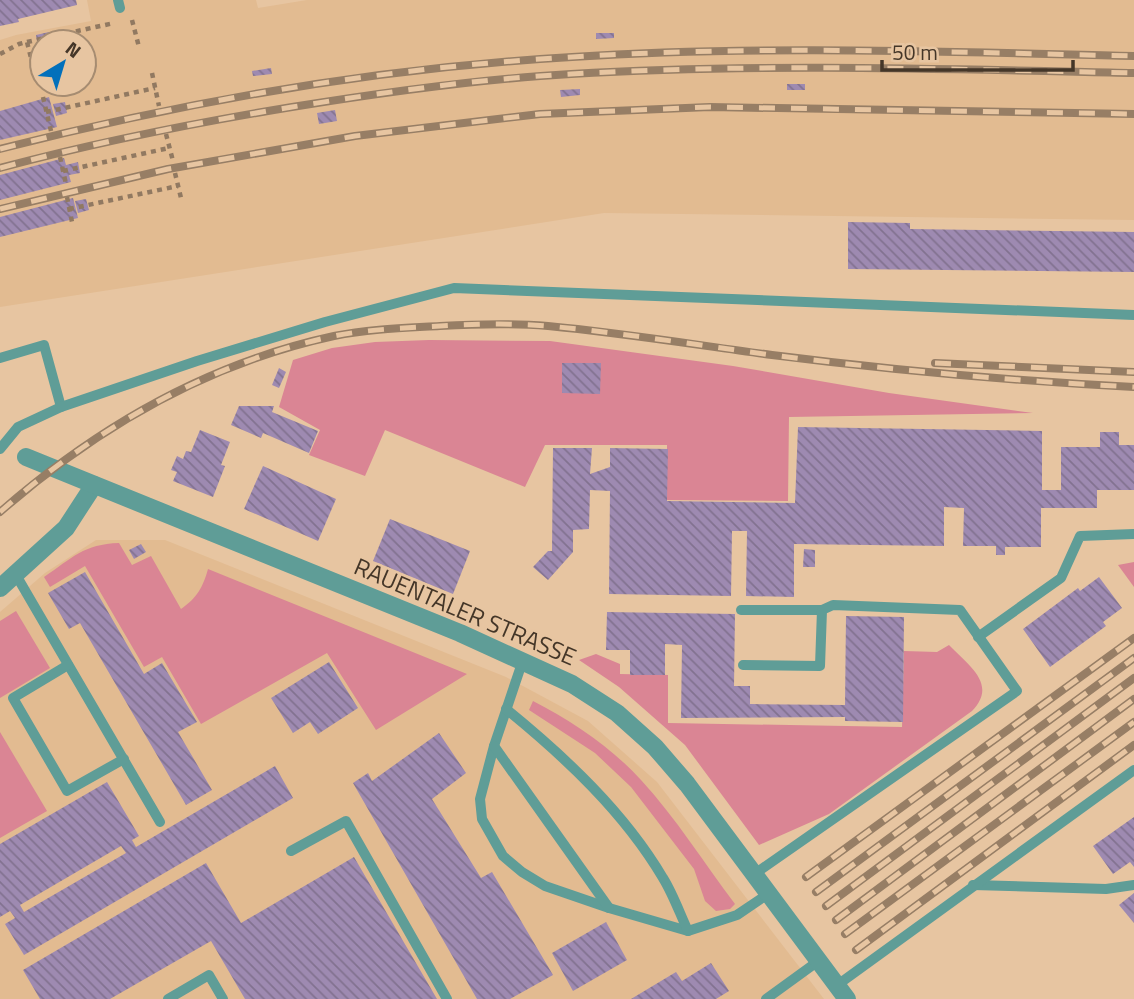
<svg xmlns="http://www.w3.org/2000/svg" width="1134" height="999" font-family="'Titillium Web',sans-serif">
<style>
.built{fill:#e2bb91;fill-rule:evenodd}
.grass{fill:#da8594}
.building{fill:url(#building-back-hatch);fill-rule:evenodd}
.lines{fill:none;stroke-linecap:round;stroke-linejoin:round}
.path{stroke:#917961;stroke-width:4.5;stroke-dasharray:5 5;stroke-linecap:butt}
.service{stroke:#5f9d97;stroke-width:10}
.minor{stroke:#5f9d97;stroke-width:18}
.tertiary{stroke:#5f9d97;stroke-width:18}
.rail-casing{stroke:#977e65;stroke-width:8}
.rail{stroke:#e7c5a1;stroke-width:5;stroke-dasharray:16;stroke-linecap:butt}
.labels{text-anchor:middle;stroke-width:5;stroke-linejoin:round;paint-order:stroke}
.street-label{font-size:24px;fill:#443628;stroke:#e7c5a1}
</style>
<defs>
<pattern id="building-back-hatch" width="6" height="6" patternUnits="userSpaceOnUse" patternTransform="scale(1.75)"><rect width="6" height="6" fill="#9e8ab1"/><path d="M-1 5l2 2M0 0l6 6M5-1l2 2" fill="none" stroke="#827290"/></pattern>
</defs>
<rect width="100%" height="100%" fill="#e7c5a1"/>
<g class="built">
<path d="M87,0H256L258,8L307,0H1134V220L604,213L0,307V40L16,35L91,21ZM42,42H84V84H42Z"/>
<polygon points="96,540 165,540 506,677 588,721 657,782 824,999 0,999 0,612 45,573"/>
</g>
<g class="grass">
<polygon points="429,340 550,341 733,366 889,393 1033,413 789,417 788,501 667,500 667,445 545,445 525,487 385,430 365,476 309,455 320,430 279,407 293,360 332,348 375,342"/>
<path d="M119,543L132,565L151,556L181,609C197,598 203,587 208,569L467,674L376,730L327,653L201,724L162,657L144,667L85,566L50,587L44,577C72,558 84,544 119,543Z"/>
<polygon points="1134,562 1134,587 1118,565"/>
<polygon points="16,611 50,668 0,698 0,621"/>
<path d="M949,645C969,666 998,684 972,711L829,814L759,845L685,745L619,687L579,660L596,654L620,664V674L668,675V723L902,727L904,651L937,652Z"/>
<path d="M533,701C572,721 611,747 641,780C676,818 704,863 735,904L730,909L716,911L705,901L694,869L631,787L595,753L529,710Z"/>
<polygon points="0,732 47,811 0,838"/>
</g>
<g class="building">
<polygon points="0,0 76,0 77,5 18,19 19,22 0,26"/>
<polygon points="49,32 51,42 42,42 42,46 38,47 36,35"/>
<polygon points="596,33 614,33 614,38 596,39"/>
<polygon points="271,68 272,74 253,76 252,71"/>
<rect x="787" y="84" width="18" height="6"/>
<polygon points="580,89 580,95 561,97 560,90"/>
<polygon points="49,97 57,127 0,140 0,111"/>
<polygon points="65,102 67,113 56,116 53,104"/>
<polygon points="335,110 337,121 319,124 317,113"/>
<polygon points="64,158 66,165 78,162 80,173 69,175 71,182 0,200 0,175"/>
<polygon points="73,198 78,218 0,237 0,217"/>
<polygon points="86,199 89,210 78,213 75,201"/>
<polygon points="848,222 910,223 910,229 1134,232 1134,272 848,269"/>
<polygon points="562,363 601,363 600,394 562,393"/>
<polygon points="279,368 286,372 279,388 272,385"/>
<polygon points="239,406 274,406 272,412 318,431 309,453 263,433 261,438 231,425"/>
<polygon points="798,427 1042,431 1042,490 1061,490 1061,447 1100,447 1100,432 1119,432 1119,445 1134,445 1134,490 1097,490 1097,508 1041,508 1041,547 1005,547 1005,555 996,555 996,546 963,546 964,508 944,507 944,546 794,544 794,597 746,596 747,531 732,531 731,596 609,594 610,491 590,490 589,529 573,530 573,552 548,580 533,567 548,551 552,551 553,448 592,448 590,474 610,467 610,448 668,449 667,501 795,503"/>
<polygon points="200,430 230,442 221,465 225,466 213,497 173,481 177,472 171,470 177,456 183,459 186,451 191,452"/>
<polygon points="263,466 336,499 318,541 244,509"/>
<polygon points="390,519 470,551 453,594 373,561"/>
<polygon points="141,544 146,552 134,559 129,550"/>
<polygon points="804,549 815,550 815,567 803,567"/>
<polygon points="85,572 144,674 162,663 197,722 178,732 212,790 186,805 80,623 69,629 48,593"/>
<polygon points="1099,577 1122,608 1103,622 1106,626 1050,667 1023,629 1078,588 1080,591"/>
<polygon points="607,612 735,614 734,686 750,686 750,704 845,705 846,616 904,617 903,722 845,721 845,717 681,718 682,645 665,644 665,675 630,675 630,650 606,650"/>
<polygon points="329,662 358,708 318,734 310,722 293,733 271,698"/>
<polygon points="439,733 466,773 432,799 481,878 492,872 553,975 510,999 477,999 353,783 368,773 372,781"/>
<path d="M275,766L293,798L24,955L5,924L15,918L10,911L0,917V844L107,782L139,836L132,840L136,847ZM121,846L126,853L24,912L20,905Z"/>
<polygon points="1134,817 1134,867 1130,862 1113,874 1093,846"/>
<polygon points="354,857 437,999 245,999 211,941 110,999 40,999 23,970 206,863 241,923"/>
<polygon points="1134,893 1134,923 1119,905"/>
<polygon points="606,922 627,960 573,991 552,953"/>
<polygon points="711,963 729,991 716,999 631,999 676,972 682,981"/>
</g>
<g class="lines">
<g class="path">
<polyline points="132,20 139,47"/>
<polyline points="27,42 114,23"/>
<polyline points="0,54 19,44 27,42 34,70"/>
<polyline points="152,73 159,106"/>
<polyline points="43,97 51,131"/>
<polyline points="46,112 155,88"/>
<polyline points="166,134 173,161"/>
<polyline points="60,157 66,184"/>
<polyline points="63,171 169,148"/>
<polyline points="175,173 181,198"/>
<polyline points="67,197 72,222"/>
<polyline points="69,209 178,186"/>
</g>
<g class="service">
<polyline points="118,0 120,8"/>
<polyline points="0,358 44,345 61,407"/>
<polyline points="0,449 18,427 61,407 197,361 325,322 454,288 1134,315"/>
<polyline points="16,575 160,822"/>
<polyline points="741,610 822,610"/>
<polyline points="978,637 1061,578 1080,536 1134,534"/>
<polyline points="523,660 494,746 480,799 482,819 503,856 522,872 545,886 609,908 688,931 737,915 768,894"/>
<polyline points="68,665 13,698 67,791 124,759"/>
<polyline points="743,665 820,666 822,610 833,605 960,610 1017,691 753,875"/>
<path d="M506,709C565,757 624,812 663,878C673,894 680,914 688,931"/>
<polyline points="494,746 609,908"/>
<polyline points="291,851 346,821 447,999"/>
<polyline points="973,885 1106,889 1134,885"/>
<polyline points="836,986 1134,770"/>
<polyline points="168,999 209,975 223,999"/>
<polyline points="766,999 817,962"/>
</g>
<polyline class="minor" points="0,588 66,528 94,485"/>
<polyline class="tertiary" points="26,457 460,633 572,684 617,713 655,747 687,784 847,999"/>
<defs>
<g id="rail">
<path d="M0,149C187,101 378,68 572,57C759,45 947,52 1134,56"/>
<path d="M0,168C97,142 194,123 292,107C385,92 478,79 571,74C759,63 947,69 1134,73"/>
<polyline points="0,209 168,169 355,136 540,114 710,107 1134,114"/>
<polyline points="935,363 1134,372"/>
<path d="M0,512C96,428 208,363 334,336C369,329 405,328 440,326C476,324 512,323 548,326C623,333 697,345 772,355C892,370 1013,381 1134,387"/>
<polyline points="806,877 1134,638"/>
<polyline points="816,892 1134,658"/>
<polyline points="826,906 1134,678"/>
<polyline points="836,920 1134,699"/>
<polyline points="845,934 1134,722"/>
<polyline points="856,950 1134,745"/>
</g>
</defs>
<use href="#rail" class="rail-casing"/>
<use href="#rail" class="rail"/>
</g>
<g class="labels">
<g class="street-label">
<text transform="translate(465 612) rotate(23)" y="8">RAUENTALER STRASSE</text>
</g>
</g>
<g transform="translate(63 63) rotate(38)"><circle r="33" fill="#e7c5a1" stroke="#a68c71" stroke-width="2"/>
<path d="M0-5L12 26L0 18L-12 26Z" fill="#0270bb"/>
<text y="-10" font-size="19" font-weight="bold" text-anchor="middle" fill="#443628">N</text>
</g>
<path d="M882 60v10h191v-10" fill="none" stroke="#443628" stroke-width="3.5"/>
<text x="892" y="60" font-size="21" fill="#443628" stroke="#e7c5a1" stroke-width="5" paint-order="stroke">50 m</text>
</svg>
